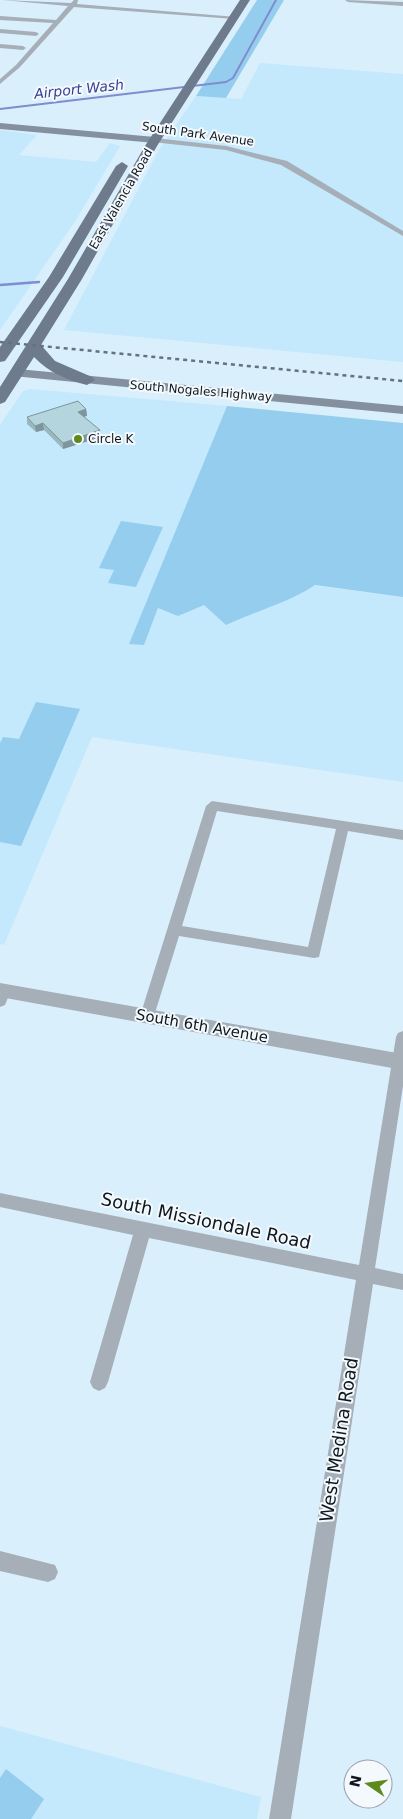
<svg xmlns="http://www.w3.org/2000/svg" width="403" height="1819" font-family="'DejaVu Sans',sans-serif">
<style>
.built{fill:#c4e8fc}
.green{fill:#94cded}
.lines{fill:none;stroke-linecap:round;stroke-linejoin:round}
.stream-far1{stroke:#808cd0;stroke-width:2}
.stream{stroke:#808cd0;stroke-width:2.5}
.minor{fill:#a6aeb8;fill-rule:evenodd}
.tertiary{fill:#a6aeb8;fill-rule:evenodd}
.secondary{fill:#85909f;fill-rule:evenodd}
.primary{fill:#6d7b8c;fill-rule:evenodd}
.rail{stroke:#63727b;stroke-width:2.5;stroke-dasharray:4 4;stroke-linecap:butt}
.wall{fill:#9bb7be}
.shaded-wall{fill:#7e959b}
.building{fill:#b4d5dd;stroke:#7e959b}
.poi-dot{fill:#5c8a1c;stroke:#f4f9fd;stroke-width:2}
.labels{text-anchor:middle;stroke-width:4;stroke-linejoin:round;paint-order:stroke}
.far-street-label{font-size:12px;fill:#0d171d;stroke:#f4f9fd}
.far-poi-label{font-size:12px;fill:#0d171d;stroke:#f4f9fd;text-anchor:start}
.far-water-label{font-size:14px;font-style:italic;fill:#394091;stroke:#f4f9fd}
.street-label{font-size:15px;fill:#0d171d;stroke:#f4f9fd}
.near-street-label{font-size:18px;fill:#0d171d;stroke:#f4f9fd}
</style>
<rect width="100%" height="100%" fill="#d9effc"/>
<g class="built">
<polygon points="260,63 403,74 403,362 64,330 160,148 196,96 241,99"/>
<polygon points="0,130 37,135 19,155 96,162 110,143 120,146 76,220 0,330"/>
<polygon points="30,389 227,406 130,643 144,645 174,567 403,597 403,782 92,737 4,945 0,944 0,425 23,391"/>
<polygon points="0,1726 261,1797 257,1819 0,1819"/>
</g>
<g class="green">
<polygon points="257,0 284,0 226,98 196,96"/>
<path d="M227,406L403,423V597L315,585C288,603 255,611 226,625L204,605L178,616L158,608L144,645L129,644Z"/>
<polygon points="121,521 163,527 136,587 108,583 114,570 99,568"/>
<polygon points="36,702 80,709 21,846 0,842 0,743 3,737 19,739"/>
<polygon points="6,1769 44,1799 31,1819 0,1819 0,1778"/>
</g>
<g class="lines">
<polyline class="stream-far1" points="0,109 226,82 233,78 276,0"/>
<polyline class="stream" points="0,285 39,282"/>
<g class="minor">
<polygon points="2,0 71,3 74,0 78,0 77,4 237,17 234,19 74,7 20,67 0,84 0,79 16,65 53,23 0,20 0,16 56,20 68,6"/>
<polygon points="345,0 403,2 403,6 348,2"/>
<polygon points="0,29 36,32 39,34 36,36 0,33"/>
<polygon points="0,44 23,46 26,48 23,50 0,48"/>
<polygon points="155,138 226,146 287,161 403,231 403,236 281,165 226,150 152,142"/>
<path d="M212,801L403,830V840L348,831L319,957L314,958L179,936L154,1016L152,1020L147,1022L142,1020L140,1016L206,806ZM217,811L336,829L308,947L182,926Z"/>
<polygon points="4,984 9,986 11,990 5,1005 0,1007 0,986"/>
<polygon points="403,1031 403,1086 375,1268 403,1274 403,1290 373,1284 291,1819 269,1819 356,1280 149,1238 108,1382 105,1388 99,1391 93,1388 90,1382 133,1235 0,1207 0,1193 359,1265 396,1037 398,1033"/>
<polygon points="0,1551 55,1565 58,1572 55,1579 48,1582 0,1571"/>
</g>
<polygon class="tertiary" points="0,983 403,1054 403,1070 0,997"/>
<g class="secondary">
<polygon points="0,123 155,137 160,140 155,143 0,129"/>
<polygon points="18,369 403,406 403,414 13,376 11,373"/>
</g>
<g class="primary">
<path d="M240,0H250L157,146L82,279L41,345L55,361L92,377L95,380L87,385C67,380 48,372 34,357L5,402L0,404V387L68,279L145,146Z"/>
<polygon points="122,162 128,166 63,277 5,361 0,362 0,347 49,277 116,166"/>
</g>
<polyline class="rail" points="0,342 403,381"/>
</g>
<polygon class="wall" points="86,409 87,416 84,416 101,437 63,449 44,430 36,432 27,424 27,417"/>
<g class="shaded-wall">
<polygon points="86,409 87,416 79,418 78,412"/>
<polygon points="43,423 44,430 36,432 35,426"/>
<polygon points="100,430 101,437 63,449 63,443"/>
</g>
<polygon class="building" points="78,401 86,409 78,412 100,430 63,443 43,423 35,426 27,417"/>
<circle class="poi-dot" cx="78" cy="439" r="5"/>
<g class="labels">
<g class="far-street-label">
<text transform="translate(198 134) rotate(8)" y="4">South Park Avenue</text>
<text transform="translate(121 199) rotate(-60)" y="4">East Valencia Road</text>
<text transform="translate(201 391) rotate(5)" y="4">South Nogales Highway</text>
</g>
<g class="far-poi-label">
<text x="88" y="443">Circle K</text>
</g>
<g class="far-water-label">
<text transform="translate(79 89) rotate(-6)" y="5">Airport Wash</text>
</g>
<g class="street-label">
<text transform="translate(202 1026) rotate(10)" y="5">South 6th Avenue</text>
</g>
<g class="near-street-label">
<text transform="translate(206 1221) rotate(12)" y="6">South Missiondale Road</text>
<text transform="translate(339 1440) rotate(-81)" y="6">West Medina Road</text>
</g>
</g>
<g transform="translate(368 1784) rotate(283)"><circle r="24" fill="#f4f9fd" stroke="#989fa3"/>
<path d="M0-4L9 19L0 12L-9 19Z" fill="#5c8a1c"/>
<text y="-8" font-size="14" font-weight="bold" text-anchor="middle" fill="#0d171d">N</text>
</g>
</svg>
